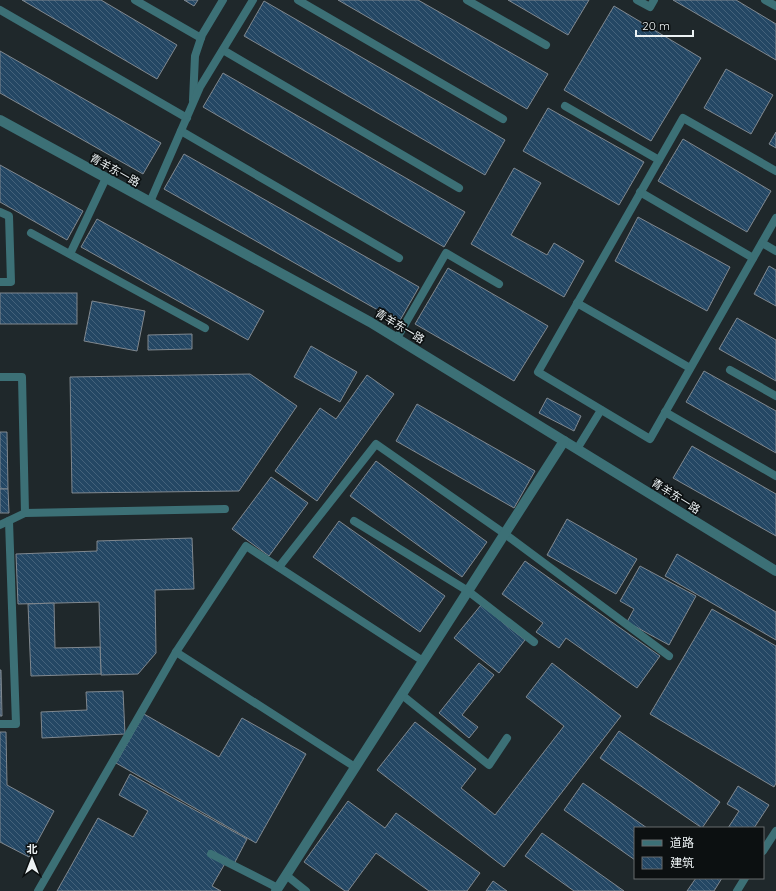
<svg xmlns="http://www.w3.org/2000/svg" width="776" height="891" font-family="Quicksand,'Noto Sans SC',sans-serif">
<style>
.building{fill:url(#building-back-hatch);stroke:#80888f}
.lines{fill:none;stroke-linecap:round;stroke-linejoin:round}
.lane{stroke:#3c7076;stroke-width:8}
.street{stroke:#3c7076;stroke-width:10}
.labels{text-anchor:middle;stroke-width:3.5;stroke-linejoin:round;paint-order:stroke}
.street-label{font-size:11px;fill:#ecf2f4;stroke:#0c1011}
</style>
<defs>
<pattern id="building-back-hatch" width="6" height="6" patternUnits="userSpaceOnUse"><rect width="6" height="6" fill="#244764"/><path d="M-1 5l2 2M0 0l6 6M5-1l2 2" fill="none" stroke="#44627b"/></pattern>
</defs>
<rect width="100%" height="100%" fill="#1f282b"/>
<g class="building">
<polygon points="22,0 101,0 177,45 157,79"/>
<polygon points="184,0 198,0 194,6"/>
<polygon points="338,0 418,0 548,74 527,109"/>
<polygon points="508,0 589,0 568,35"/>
<polygon points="673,0 736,0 776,24 776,60"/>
<polygon points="264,1 505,140 485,175 244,36"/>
<polygon points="614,6 701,58 651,141 564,90"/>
<polygon points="0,51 161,143 143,174 0,93"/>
<polygon points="726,69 773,95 751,134 704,108"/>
<polygon points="223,73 465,212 444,247 203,107"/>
<polygon points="548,108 644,162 619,205 523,151"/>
<polygon points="776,132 776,148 769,144"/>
<polygon points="683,139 771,191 747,232 658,181"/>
<polygon points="184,154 419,287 399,322 164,189"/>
<polygon points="0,165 83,211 67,240 0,202"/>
<polygon points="514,168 541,183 511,235 547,255 554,243 584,261 564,297 471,244"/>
<polygon points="638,217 730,267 707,311 615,261"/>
<polygon points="97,219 264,311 248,340 81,247"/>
<polygon points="769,266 776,270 776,306 754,294"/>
<polygon points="448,268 548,326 514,381 415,324"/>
<rect x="0" y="293" width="77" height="31"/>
<polygon points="92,301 145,311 137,351 84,341"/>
<polygon points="737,318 776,340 776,381 719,349"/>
<polygon points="192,334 192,349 148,350 148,335"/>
<polygon points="311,346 357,372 340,402 294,377"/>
<polygon points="704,371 776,411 776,453 686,402"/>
<polygon points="250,374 297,406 239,491 72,493 70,377"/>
<polygon points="367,375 394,394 317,501 275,471 320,408 336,419"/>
<polygon points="547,398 581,416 574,431 539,413"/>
<polygon points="417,404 535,471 514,508 396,441"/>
<polygon points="0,432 7,432 8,489 0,489"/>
<polygon points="692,446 776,494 776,536 673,478"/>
<polygon points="376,461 487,542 462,577 350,496"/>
<polygon points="271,477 308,503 269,556 232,529"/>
<polygon points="0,489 8,489 9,513 0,513"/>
<polygon points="567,519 637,559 616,594 547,555"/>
<polygon points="339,521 445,596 420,632 313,557"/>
<polygon points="192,538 194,589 155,590 156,653 138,674 101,675 99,602 18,604 16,554 97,551 97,541"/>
<polygon points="677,554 776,612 776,640 665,576"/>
<polygon points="525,561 660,656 637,688 566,638 559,648 536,632 543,623 502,594"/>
<polygon points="640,566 696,596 669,645 627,622 634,609 620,601"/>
<polygon points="54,603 55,648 100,647 101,674 31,676 28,604"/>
<polygon points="481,605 525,640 499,673 454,638"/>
<polygon points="712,609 776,646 776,783 774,787 650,714"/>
<polygon points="479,663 494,675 462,715 478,727 469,738 439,713"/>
<polygon points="552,663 621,716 504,867 377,770 415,722 476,769 461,788 495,815 564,726 526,697"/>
<polygon points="0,670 1,670 2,716 0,716"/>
<polygon points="123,691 125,734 42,738 41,712 87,710 86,692"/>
<polygon points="144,714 219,757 242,718 306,754 256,843 116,763"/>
<polygon points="619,731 720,802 702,828 600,758"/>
<polygon points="0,732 6,732 7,785 54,811 29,857 0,842"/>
<polygon points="130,774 247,839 234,864 227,860 212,886 221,891 57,891 98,818 133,837 148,811 119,795"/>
<polygon points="583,783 647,828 635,828 635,860 564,810"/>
<polygon points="738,786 769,805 754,828 728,828 739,811 727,804"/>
<polygon points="348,801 385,828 396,813 480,873 467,891 429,891 376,853 348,891 345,891 304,862"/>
<polygon points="542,833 624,891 574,891 525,856"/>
<polygon points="696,878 722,878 714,891 687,891"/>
<polygon points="493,881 507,891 486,891"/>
</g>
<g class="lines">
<g class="lane">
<polyline points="135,0 201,38"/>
<polyline points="298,0 503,119"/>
<polyline points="467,0 546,45"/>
<polyline points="637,0 650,7 654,0"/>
<polyline points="765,0 776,6"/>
<polyline points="0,10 187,118"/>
<polyline points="223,50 459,188"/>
<polyline points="193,100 195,56 202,35 223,0"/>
<polyline points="565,106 659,160"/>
<polyline points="181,131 399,258"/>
<polyline points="776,171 683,118 538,372 650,439 776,218"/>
<polyline points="640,192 753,258"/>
<polyline points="150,202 200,87 253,0"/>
<polyline points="0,212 9,216 11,282 0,282"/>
<polyline points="31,233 205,328"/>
<polyline points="762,243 776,251"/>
<polyline points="70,254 106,178"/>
<polyline points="577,303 690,368"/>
<polyline points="397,338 446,253 499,284"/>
<polyline points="730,370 776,396"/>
<polyline points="0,377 22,377 25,513"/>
<polyline points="665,412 776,476"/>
<polyline points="577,449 601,410"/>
<polyline points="354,521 468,591 534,642"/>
<polyline points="0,525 25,513 225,509"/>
<polyline points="279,567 376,444 505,534 669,656"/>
<polyline points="176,652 355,767"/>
<polyline points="402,695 489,765 507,738"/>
<polyline points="0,724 16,724 9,521"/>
<polyline points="763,851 776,831"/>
<polyline points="211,854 278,888"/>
<polyline points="286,875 306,891"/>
<polyline points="38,891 176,652 246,546 423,661"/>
<polyline points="737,891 745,878"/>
</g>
<g class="street">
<polyline points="0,120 370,322 776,571"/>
<polyline points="276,891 564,441"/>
</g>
</g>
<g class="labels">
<g class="street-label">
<text transform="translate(115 170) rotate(29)" y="4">青羊东一路</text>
<text transform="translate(400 326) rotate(31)" y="4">青羊东一路</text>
<text transform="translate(676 496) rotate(32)" y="4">青羊东一路</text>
</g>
</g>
<rect x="634" y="827" width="130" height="52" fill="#0c1011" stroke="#666a6c"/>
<rect x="642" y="840" width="20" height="6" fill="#3c7076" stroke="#666a6c"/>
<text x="670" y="847" font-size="12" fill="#ecf2f4">道路</text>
<rect x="642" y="857" width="20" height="12" fill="url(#building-back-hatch)" stroke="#666a6c"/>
<text x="670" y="867" font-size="12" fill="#ecf2f4">建筑</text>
<g transform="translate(32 859)" stroke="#0c1011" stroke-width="3" paint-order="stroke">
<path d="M0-3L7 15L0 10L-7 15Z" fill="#ecf2f4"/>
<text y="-6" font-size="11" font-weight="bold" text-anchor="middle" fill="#ecf2f4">北</text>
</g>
<path d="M636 30v6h57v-6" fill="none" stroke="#ecf2f4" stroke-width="2"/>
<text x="642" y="30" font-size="12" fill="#ecf2f4" stroke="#0c1011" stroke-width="3" paint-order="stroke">20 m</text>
</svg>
